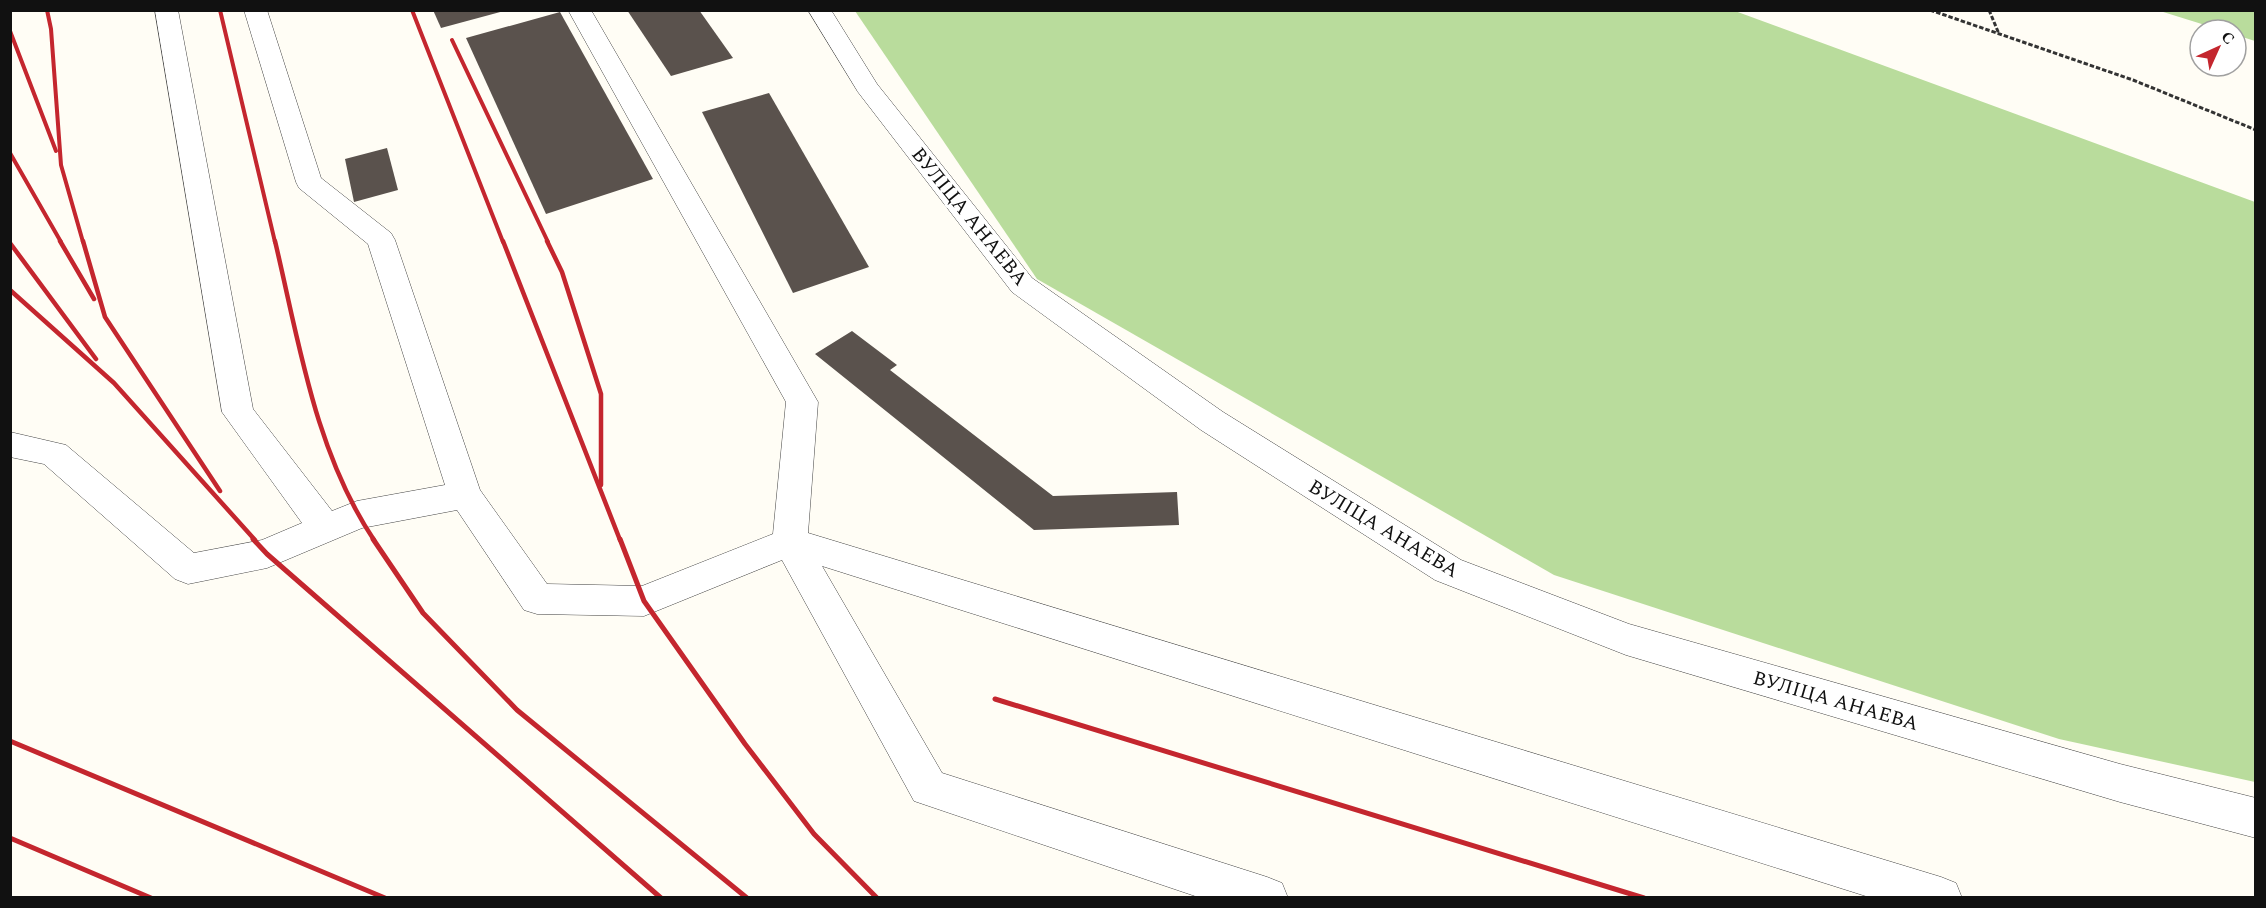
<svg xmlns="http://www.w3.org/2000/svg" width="2266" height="908" font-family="Spectral,serif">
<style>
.forest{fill:#b9dc9c}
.building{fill:#5a524d}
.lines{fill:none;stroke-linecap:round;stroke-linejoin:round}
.minor-casing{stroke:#444;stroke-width:1}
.path{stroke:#333;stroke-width:3;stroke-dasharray:4.5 2;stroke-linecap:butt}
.minor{fill:#fff;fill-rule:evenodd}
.rail-far2{stroke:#c4262e;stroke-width:4}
.rail-far1{stroke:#c4262e;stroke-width:4.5}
.rail{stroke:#c4262e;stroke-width:5}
.labels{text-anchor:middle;stroke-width:6;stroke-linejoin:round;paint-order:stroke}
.street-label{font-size:20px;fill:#111;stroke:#fff}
</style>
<rect width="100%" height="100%" fill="#fffdf5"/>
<g class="forest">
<polygon points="855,11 1735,11 2255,202 2255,782 2059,739 1554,575 1037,279"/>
<polygon points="2160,11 2255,11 2255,41 2236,35 2236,30 2221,30"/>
</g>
<g class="building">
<polygon points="433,10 504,10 504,11 441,28"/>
<polygon points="627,10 699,10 733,58 671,76"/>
<polygon points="560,12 653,179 546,214 466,38"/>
<polygon points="769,93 869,267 793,293 702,112"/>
<polygon points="387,148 398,190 354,202 345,159"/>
<polygon points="852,331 897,365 890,370 1053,496 1177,492 1179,525 1034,530 815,354"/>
</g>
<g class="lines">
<defs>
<g id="minor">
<polygon points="155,10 178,10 253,409 332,511 357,501 445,485 368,244 299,188 296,182 244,10 267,10 321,178 391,233 395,240 480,490 547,584 642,586 773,534 786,402 568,10 591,10 818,402 808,533 1941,877 1956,883 1962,898 1872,898 822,566 942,773 1267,877 1282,883 1288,898 1201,898 914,801 782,560 644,616 537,614 524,610 457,510 362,528 267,568 188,584 175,579 44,464 10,457 10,432 66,445 194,553 262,540 302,523 222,412"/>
<polygon points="808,10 831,10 877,84 1032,278 1223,412 1461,560 1629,624 2120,764 2256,798 2256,838 2120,802 1626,655 1435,580 1201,430 1012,292 858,92"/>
</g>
</defs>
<use href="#minor" class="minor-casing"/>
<g class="path">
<polyline points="1930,10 2133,80 2256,130"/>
<polyline points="1989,10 1999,34"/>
</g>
<use href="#minor" class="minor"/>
<g class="rail-far2">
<polyline points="47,10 51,29 61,165 83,242"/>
<polyline points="220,10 275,242"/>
<polyline points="412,10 503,242"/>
<polyline points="10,31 56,151"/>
<polyline points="452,40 548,242"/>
<polyline points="10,153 61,242"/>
</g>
<g class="rail-far1">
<polyline points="60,241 94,299"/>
<polyline points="83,241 105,317 220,491"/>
<path d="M275,241C299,342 315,452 374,540"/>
<polyline points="503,241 620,540"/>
<polyline points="547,241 562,272 601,394 601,485"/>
<polyline points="10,243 96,359"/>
<polyline points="10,290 114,383 255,540"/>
</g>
<g class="rail">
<polyline points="253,539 267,554 661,898"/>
<polyline points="373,539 423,613 517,710 747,898"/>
<polyline points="620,539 644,601 745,744 814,834 877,898"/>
<polyline points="995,699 1644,898"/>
<polyline points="10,741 385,898"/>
<polyline points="10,838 151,898"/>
</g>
</g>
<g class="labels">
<g class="street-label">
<text transform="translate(970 216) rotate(51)" y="7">ВУЛІЦА АНАЕВА</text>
<text transform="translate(1384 528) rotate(31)" y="7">ВУЛІЦА АНАЕВА</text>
<text transform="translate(1836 700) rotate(16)" y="7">ВУЛІЦА АНАЕВА</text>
</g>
</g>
<rect width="2266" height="908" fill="none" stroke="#111111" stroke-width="24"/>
<g transform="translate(2218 48) rotate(45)"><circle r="28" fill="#ffffff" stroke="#a0a0a0" stroke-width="1.5"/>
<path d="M0-4.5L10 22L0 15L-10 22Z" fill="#c4262e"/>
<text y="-9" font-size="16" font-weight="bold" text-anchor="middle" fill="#111111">С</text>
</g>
</svg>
